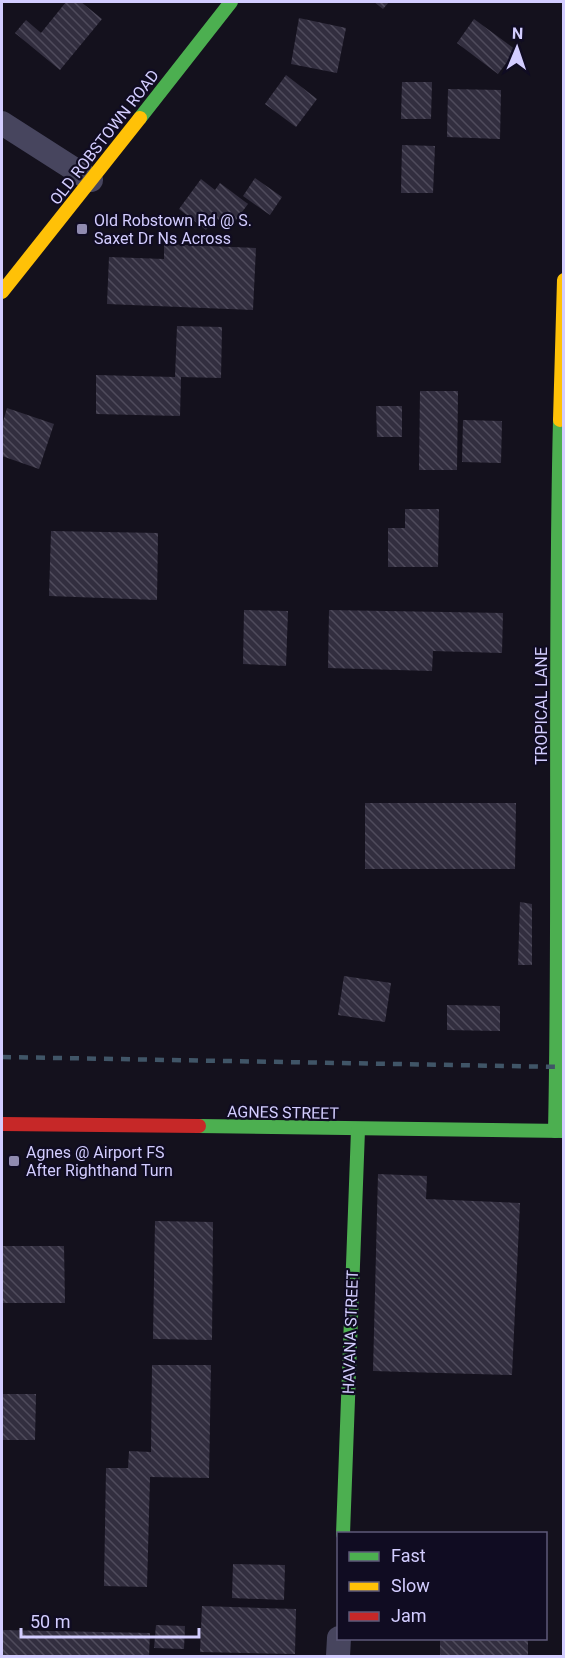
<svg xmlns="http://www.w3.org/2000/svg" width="565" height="1658" font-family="Roboto,sans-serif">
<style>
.building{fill:url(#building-back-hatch)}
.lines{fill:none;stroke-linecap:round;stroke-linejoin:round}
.street{stroke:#47455e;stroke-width:24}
.fast{stroke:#4caf50;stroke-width:14}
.slow{stroke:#ffc107;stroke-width:14}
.jam{stroke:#c62828;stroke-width:14}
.rail{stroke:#405567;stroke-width:4.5;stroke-dasharray:9 8;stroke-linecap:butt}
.poi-dot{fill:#908bb0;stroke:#100c22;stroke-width:2}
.labels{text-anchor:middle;stroke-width:4.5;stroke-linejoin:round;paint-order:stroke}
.street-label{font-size:16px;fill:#d3cdff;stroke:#100c22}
.poi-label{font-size:16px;fill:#d3cdff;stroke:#100c22;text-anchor:start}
</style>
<defs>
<pattern id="building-back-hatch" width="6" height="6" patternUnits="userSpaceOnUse" patternTransform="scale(1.5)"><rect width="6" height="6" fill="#322e3f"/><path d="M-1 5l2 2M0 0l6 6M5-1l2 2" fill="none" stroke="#4f4b5c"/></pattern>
</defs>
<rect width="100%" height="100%" fill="#14111d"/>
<g class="building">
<polygon points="66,2 81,2 102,19 60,70 15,33 26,20 41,33"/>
<polygon points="374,2 389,2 383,9"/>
<polygon points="299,18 346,28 337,73 291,64"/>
<polygon points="474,19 516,50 498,74 457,43"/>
<polygon points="286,75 317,99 296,127 265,104"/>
<polygon points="402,82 432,82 431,119 401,119"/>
<polygon points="448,89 501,90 500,139 447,137"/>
<polygon points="402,145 435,146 433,193 401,193"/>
<polygon points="255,178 282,197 270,215 243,196"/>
<polygon points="201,179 215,190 220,183 248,204 230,228 216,218 206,230 179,209"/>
<polygon points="164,244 256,248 253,310 107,304 109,257 164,259"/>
<polygon points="177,326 222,327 221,378 181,377 180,416 96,414 96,375 175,377"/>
<polygon points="420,391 458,391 457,470 419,470"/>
<polygon points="376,406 402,406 402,437 377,437"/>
<polygon points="7,408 54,424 39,469 2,456 2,425"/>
<polygon points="463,420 502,421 501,463 462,462"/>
<polygon points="405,509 439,509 438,567 388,567 388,528 405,528"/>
<polygon points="51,531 158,533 157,600 49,596"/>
<polygon points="244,610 288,611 286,666 243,664"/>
<polygon points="329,610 503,613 502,653 433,651 432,671 328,668"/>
<polygon points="365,803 516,803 515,869 365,869"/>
<polygon points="520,902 532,904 532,965 518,965"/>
<polygon points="344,976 391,983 385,1022 338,1015"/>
<polygon points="447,1005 500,1006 500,1031 447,1030"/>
<polygon points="378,1174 427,1176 426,1199 520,1203 512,1375 373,1371"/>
<polygon points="155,1221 213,1222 212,1340 153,1339"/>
<polygon points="2,1246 64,1246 65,1303 2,1303"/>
<polygon points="152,1365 211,1365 209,1478 150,1477 147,1587 104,1586 106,1468 128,1468 129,1451 151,1452"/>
<polygon points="2,1394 36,1394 35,1440 2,1440"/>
<polygon points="233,1564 285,1565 284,1600 232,1598"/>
<polygon points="202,1606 296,1609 295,1654 200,1652"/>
<polygon points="156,1625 185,1626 184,1649 154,1648"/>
<polygon points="2,1630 150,1633 149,1656 2,1656"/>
<rect x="440" y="1638" width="88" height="18"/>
</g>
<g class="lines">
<g class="street">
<polyline points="2,123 91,180"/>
<polyline points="338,1656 339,1638"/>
</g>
<g class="fast">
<polyline points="140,118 231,2"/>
<polyline points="199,1126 564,1131"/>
<path d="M555,1131C560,894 554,657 560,420"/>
<polyline points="343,1534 358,1130"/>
</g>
<g class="slow">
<polyline points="2,292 140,118"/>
<polyline points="560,420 564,280"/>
</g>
<polyline class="jam" points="2,1124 199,1126"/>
<polyline class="rail" points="2,1057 564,1067"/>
</g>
<g class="poi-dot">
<rect x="76" y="223" width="12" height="12" rx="3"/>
<rect x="8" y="1155" width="12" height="12" rx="3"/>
</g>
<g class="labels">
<g class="street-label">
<text transform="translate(104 137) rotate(-52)" y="6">OLD ROBSTOWN ROAD</text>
<text transform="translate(541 706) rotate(-90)" y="6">TROPICAL LANE</text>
<text transform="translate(283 1112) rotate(1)" y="6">AGNES STREET</text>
<text transform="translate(350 1332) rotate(-88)" y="6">HAVANA STREET</text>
</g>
<g class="poi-label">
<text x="94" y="226">Old Robstown Rd @ S.<tspan x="94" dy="18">Saxet Dr Ns Across</tspan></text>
<text x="26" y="1158">Agnes @ Airport FS<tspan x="26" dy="18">After Righthand Turn</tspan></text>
</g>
</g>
<rect width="565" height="1658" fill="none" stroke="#d3cdff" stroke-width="6"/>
<rect x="337" y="1532" width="210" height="108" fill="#100c22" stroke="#5e597a" stroke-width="1.5"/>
<rect x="349" y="1552" width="30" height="9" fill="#4caf50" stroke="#5e597a" stroke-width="1.5"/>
<text x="391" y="1562" font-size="18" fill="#d3cdff">Fast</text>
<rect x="349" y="1582" width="30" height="9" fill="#ffc107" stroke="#5e597a" stroke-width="1.5"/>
<text x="391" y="1592" font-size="18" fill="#d3cdff">Slow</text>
<rect x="349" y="1612" width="30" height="9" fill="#c62828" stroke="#5e597a" stroke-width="1.5"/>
<text x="391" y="1622" font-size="18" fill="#d3cdff">Jam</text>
<g transform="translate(517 48) rotate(2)" stroke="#100c22" stroke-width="4.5" paint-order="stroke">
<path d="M0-4.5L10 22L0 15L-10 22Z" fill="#d3cdff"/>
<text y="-9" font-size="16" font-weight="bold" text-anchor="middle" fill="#d3cdff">N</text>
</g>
<path d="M21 1628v9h178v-9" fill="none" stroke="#d3cdff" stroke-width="3"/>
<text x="30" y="1628" font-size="18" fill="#d3cdff" stroke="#100c22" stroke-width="4.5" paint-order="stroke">50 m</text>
</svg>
